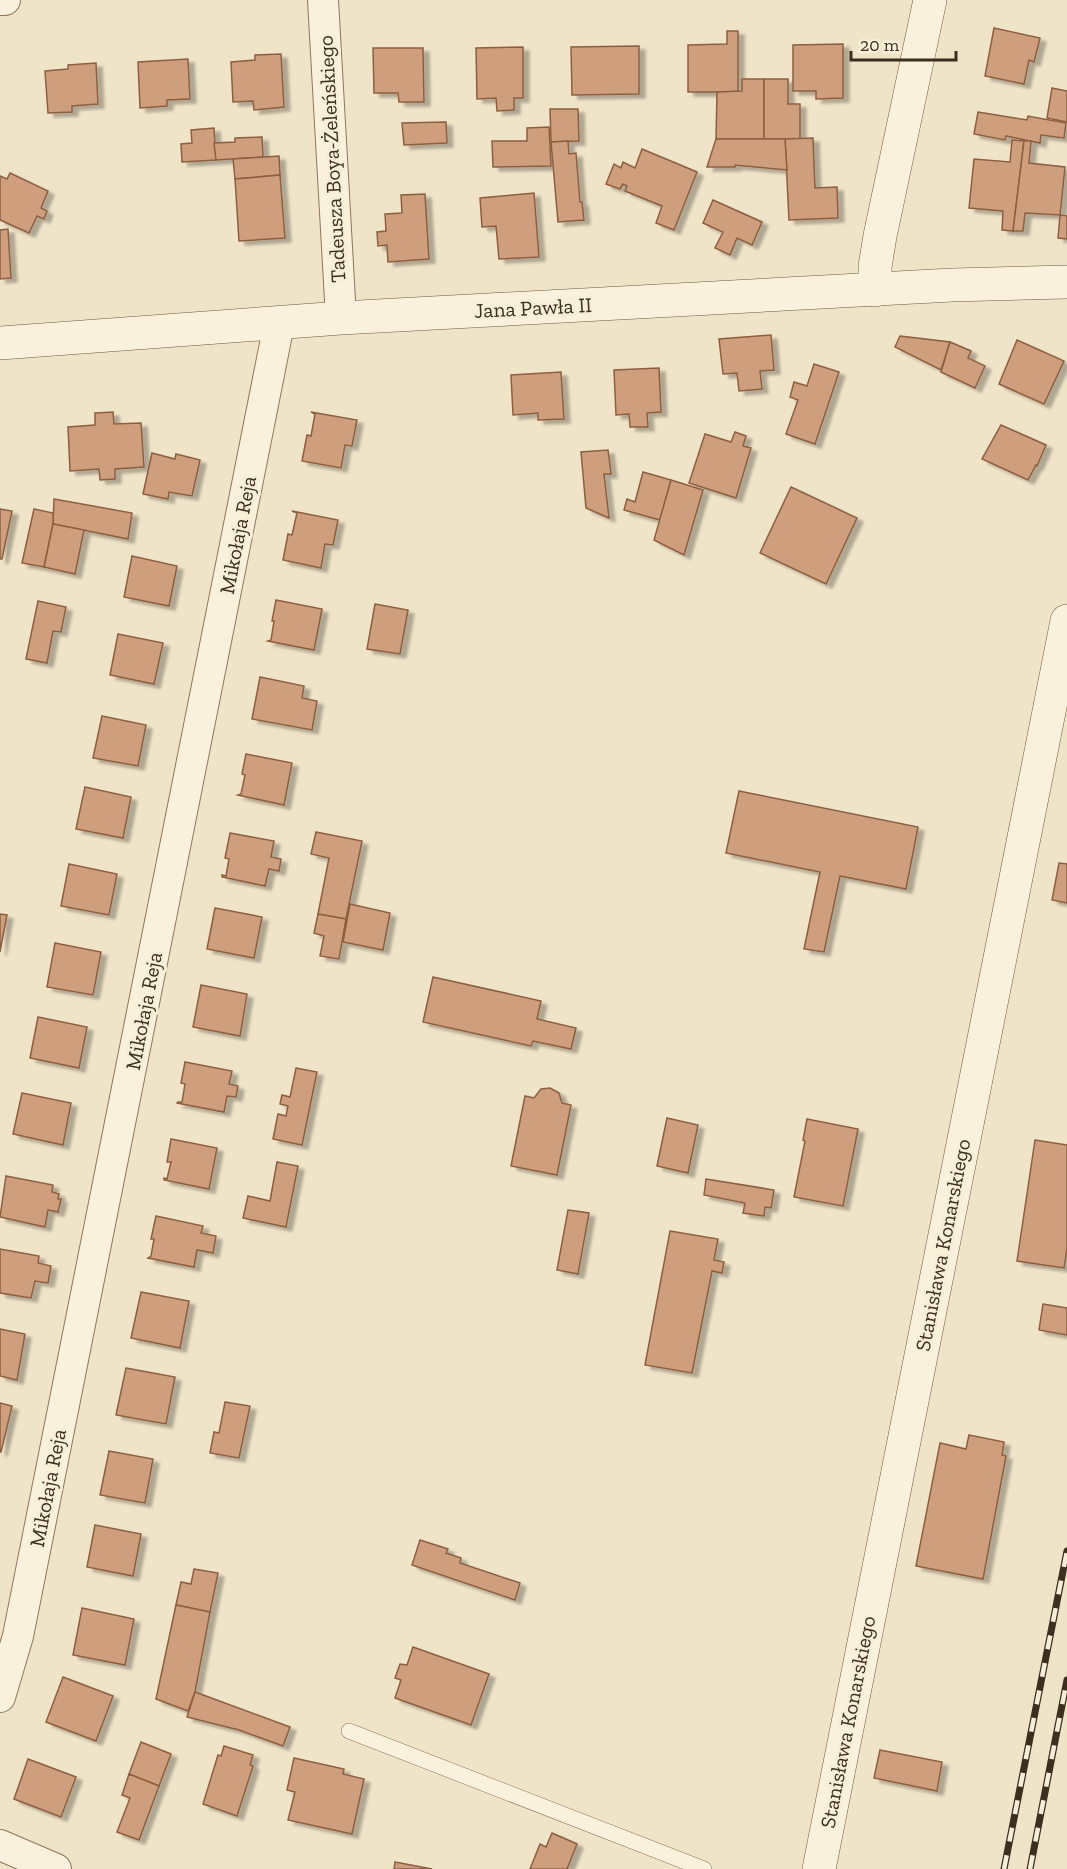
<svg xmlns="http://www.w3.org/2000/svg" width="1067" height="1869" font-family="'Zilla Slab',serif">
<style>
.building{fill:#cf9f7d;stroke:#8d5f41;stroke-width:1.5;filter:url(#shadow)}
.lines{fill:none;stroke-linecap:round;stroke-linejoin:round}
.lane-casing{stroke:#8d765c;stroke-width:16}
.street-casing{stroke:#8d765c;stroke-width:32}
.secondary-casing{stroke:#6f573f;stroke-width:34}
.lane{stroke:#faf1dc;stroke-width:15}
.street{stroke:#faf1dc;stroke-width:30}
.secondary{stroke:#faf1dc;stroke-width:33}
.rail-casing{stroke:#3d2e20;stroke-width:7}
.rail{stroke:#f7eed8;stroke-width:4.5;stroke-dasharray:14;stroke-linecap:butt}
.labels{text-anchor:middle;stroke-width:6;stroke-linejoin:round;paint-order:stroke}
.street-label{font-size:21px;fill:#3d2e20;stroke:#f7eed8}
</style>
<defs>
<filter id="shadow"><feDropShadow dx="6" dy="4" stdDeviation="1.5" flood-color="#0004"/></filter>
</defs>
<rect width="100%" height="100%" fill="#f0e4c8"/>
<g class="building">
<polygon points="994,28 1040,38 1034,62 1029,60 1024,84 985,76"/>
<polygon points="727,31 738,31 738,92 688,92 688,45 727,44"/>
<polygon points="843,44 843,98 816,99 816,91 793,91 793,45"/>
<polygon points="639,46 639,94 572,95 571,47"/>
<polygon points="523,47 523,98 514,98 514,110 497,111 496,98 477,99 476,48"/>
<polygon points="373,48 423,48 424,102 399,102 398,93 374,93"/>
<polygon points="281,54 284,107 254,110 253,101 233,102 231,62 255,60 255,55"/>
<polygon points="188,59 190,99 167,100 167,106 140,108 138,62"/>
<polygon points="96,63 98,104 72,106 72,112 48,113 45,71 68,69 68,65"/>
<polygon points="742,79 764,79 764,139 716,139 717,92 742,91"/>
<polygon points="764,79 788,79 788,104 800,104 800,139 764,139"/>
<polygon points="1052,88 1067,91 1067,122 1047,118"/>
<polygon points="550,109 578,109 579,141 551,142"/>
<polygon points="978,112 1027,120 1028,116 1066,123 1064,138 1041,135 1040,143 1006,136 1005,140 974,134"/>
<polygon points="446,122 447,143 404,145 402,123"/>
<polygon points="549,127 551,166 493,167 492,141 527,141 527,128"/>
<polygon points="214,128 216,160 182,162 181,144 192,143 191,130"/>
<polygon points="262,137 263,157 216,160 214,143 235,142 235,138"/>
<polygon points="813,138 815,188 837,187 838,218 789,220 785,139"/>
<polygon points="716,139 785,139 787,170 735,165 735,167 707,167"/>
<polygon points="1012,140 1024,141 1013,231 1002,230 1003,211 969,208 974,159 1010,162"/>
<polygon points="568,141 569,154 576,153 580,202 582,202 584,220 558,222 551,142"/>
<polygon points="1024,141 1031,141 1029,163 1065,167 1060,215 1025,213 1023,231 1013,231"/>
<polygon points="642,149 697,172 674,230 656,223 662,206 625,191 627,186 623,184 620,189 606,184 614,164 621,168 623,162 635,168"/>
<polygon points="279,156 280,175 235,179 233,159"/>
<polygon points="10,173 48,191 41,208 47,211 44,219 37,216 29,233 0,220 0,176 7,179"/>
<polygon points="280,175 285,238 239,241 235,179"/>
<polygon points="534,193 539,257 499,259 496,226 482,227 480,198"/>
<polygon points="425,194 429,259 388,262 387,245 378,246 377,232 386,231 385,214 402,213 401,195"/>
<polygon points="713,200 762,222 752,245 737,238 730,255 715,248 723,232 703,223"/>
<polygon points="1060,215 1067,216 1067,239 1058,238"/>
<polygon points="8,229 11,278 0,279 0,230"/>
<polygon points="771,335 774,370 760,371 762,389 739,391 737,373 723,374 719,339"/>
<polygon points="900,336 950,342 941,370 895,347"/>
<polygon points="1017,340 1064,361 1044,404 999,384"/>
<polygon points="950,342 971,351 968,358 985,366 975,388 941,372"/>
<polygon points="814,364 839,372 815,444 786,434 798,400 790,397 794,382 807,386"/>
<polygon points="659,368 661,412 647,413 648,427 630,427 629,414 616,415 614,370"/>
<polygon points="561,372 564,419 538,420 538,413 513,415 511,375"/>
<polygon points="113,412 114,424 141,423 144,467 115,469 115,479 100,480 99,469 70,471 68,427 95,425 95,413"/>
<polygon points="311,412 357,420 352,446 345,445 341,468 302,461 307,435 311,436 315,414"/>
<polygon points="1001,425 1046,445 1037,466 1036,465 1028,480 982,459"/>
<polygon points="735,432 746,436 743,446 751,448 736,498 689,483 705,434 731,442"/>
<polygon points="608,450 611,474 604,474 609,518 586,508 581,452"/>
<polygon points="152,453 175,459 176,454 200,460 192,496 169,492 168,499 143,494"/>
<polygon points="643,472 671,480 660,520 624,510 627,499 635,502"/>
<polygon points="671,480 703,490 684,555 654,540"/>
<polygon points="791,487 857,518 826,584 760,553"/>
<polygon points="54,499 132,513 128,539 53,524"/>
<polygon points="0,509 12,511 2,559 0,559"/>
<polygon points="34,509 53,513 53,524 44,567 22,563"/>
<polygon points="292,511 338,520 333,545 325,544 321,568 283,560 288,534 292,535 297,513"/>
<polygon points="53,524 84,530 75,574 44,567"/>
<polygon points="132,556 177,566 169,606 124,597"/>
<polygon points="276,600 322,609 314,650 268,641 271,640 274,621 272,621"/>
<polygon points="38,601 66,607 61,632 53,631 47,663 26,659"/>
<polygon points="375,604 408,610 400,654 367,649"/>
<polygon points="118,634 163,643 154,684 110,675"/>
<polygon points="260,677 304,686 302,698 317,701 312,730 252,719"/>
<polygon points="102,716 146,725 138,766 93,758"/>
<polygon points="246,754 292,763 284,805 238,795 241,794 245,775 242,774"/>
<polygon points="85,787 131,797 123,838 76,829"/>
<polygon points="739,791 918,827 906,889 840,876 824,952 804,949 820,872 726,853"/>
<polygon points="316,832 362,841 346,919 318,914 329,858 311,854"/>
<polygon points="230,833 274,841 271,857 281,859 279,871 269,869 265,886 222,877 222,875 226,876 229,859 225,858"/>
<polygon points="1059,863 1067,864 1067,903 1052,900"/>
<polygon points="69,864 117,874 109,915 61,906"/>
<polygon points="350,904 390,913 383,950 343,942"/>
<polygon points="215,908 262,917 254,958 207,949"/>
<polygon points="0,914 7,915 0,952"/>
<polygon points="318,914 346,919 339,959 320,956 324,936 314,933"/>
<polygon points="55,943 101,952 93,995 47,987"/>
<polygon points="433,977 541,1001 537,1019 576,1028 571,1049 533,1041 531,1046 423,1022"/>
<polygon points="201,985 247,994 240,1036 193,1027"/>
<polygon points="38,1017 87,1027 79,1068 30,1058"/>
<polygon points="185,1062 232,1071 229,1084 238,1086 236,1097 227,1096 224,1112 177,1103 178,1102 182,1102 185,1084 181,1083"/>
<polygon points="296,1068 317,1072 302,1145 273,1139 278,1114 286,1116 288,1106 280,1104 282,1095 290,1097"/>
<polygon points="550,1088 559,1093 562,1103 571,1105 557,1175 511,1166 525,1096 534,1098 541,1089"/>
<polygon points="22,1093 71,1103 63,1145 13,1134"/>
<polygon points="667,1118 698,1125 688,1173 657,1166"/>
<polygon points="807,1119 858,1129 843,1206 794,1197 805,1141 803,1140"/>
<polygon points="171,1139 217,1148 209,1189 164,1180 164,1178 167,1179 171,1162 167,1162"/>
<polygon points="1035,1140 1067,1145 1067,1248 1064,1268 1017,1261"/>
<polygon points="277,1162 298,1166 286,1227 243,1218 248,1196 270,1201"/>
<polygon points="6,1176 53,1185 52,1192 59,1194 58,1199 61,1199 58,1212 48,1210 45,1227 0,1217"/>
<polygon points="706,1179 774,1190 771,1208 765,1207 764,1216 743,1213 745,1203 704,1195"/>
<polygon points="568,1210 589,1213 578,1274 557,1270"/>
<polygon points="156,1216 203,1226 201,1233 216,1236 213,1253 197,1250 194,1267 148,1258 151,1256 154,1239 151,1239"/>
<polygon points="670,1231 718,1239 714,1260 724,1262 722,1273 712,1271 692,1373 645,1365"/>
<polygon points="0,1249 39,1256 38,1263 51,1266 48,1283 35,1281 31,1298 0,1293"/>
<polygon points="141,1292 189,1301 180,1348 131,1338"/>
<polygon points="1043,1304 1067,1308 1067,1335 1039,1330"/>
<polygon points="0,1329 25,1334 17,1380 0,1376"/>
<polygon points="126,1368 175,1377 166,1424 116,1415"/>
<polygon points="225,1402 250,1406 239,1458 210,1453 214,1432 219,1433"/>
<polygon points="0,1403 12,1406 1,1452 0,1452"/>
<polygon points="969,1435 1004,1442 1002,1455 1006,1456 983,1579 916,1566 940,1443 966,1449"/>
<polygon points="109,1451 153,1459 145,1503 100,1495"/>
<polygon points="95,1525 141,1534 133,1576 87,1567"/>
<polygon points="420,1540 448,1549 446,1553 461,1558 460,1563 520,1583 515,1600 412,1565"/>
<polygon points="194,1569 218,1573 210,1612 176,1605 181,1582 191,1584"/>
<polygon points="176,1605 210,1612 195,1692 188,1711 156,1699"/>
<polygon points="82,1608 134,1619 125,1665 73,1655"/>
<polygon points="413,1647 489,1674 471,1725 395,1698 401,1680 395,1678 400,1664 407,1665"/>
<polygon points="63,1677 113,1696 96,1741 46,1722"/>
<polygon points="195,1692 290,1727 283,1746 239,1730 187,1717"/>
<polygon points="141,1742 171,1754 159,1786 129,1774"/>
<polygon points="224,1746 253,1755 250,1765 253,1766 237,1816 203,1804 218,1755 221,1756"/>
<polygon points="880,1750 942,1762 937,1791 874,1778"/>
<polygon points="294,1758 344,1769 343,1774 364,1779 352,1834 288,1820 295,1792 287,1790"/>
<polygon points="28,1759 76,1777 61,1817 14,1799"/>
<polygon points="129,1774 159,1786 139,1840 117,1832 130,1798 122,1795"/>
<polygon points="552,1833 577,1844 567,1869 530,1869 540,1844 546,1847"/>
<polygon points="395,1862 432,1869 394,1869"/>
</g>
<g class="lines">
<defs>
<polyline id="lane" points="349,1731 704,1869"/>
<g id="street">
<polyline points="0,0 5,0"/>
<polyline points="323,0 341,318"/>
<polyline points="0,1697 18,1636 279,324"/>
<polyline points="0,1845 56,1869"/>
</g>
<g id="secondary">
<polyline points="875,290 875,267 880,236 930,0"/>
<polyline points="0,343 341,318 952,285 1067,282"/>
<polyline points="819,1869 1067,621"/>
</g>
</defs>
<use href="#lane" class="lane-casing"/>
<use href="#street" class="street-casing"/>
<use href="#secondary" class="secondary-casing"/>
<use href="#lane" class="lane"/>
<use href="#street" class="street"/>
<use href="#secondary" class="secondary"/>
<defs>
<g id="rail">
<polyline points="1004,1869 1067,1551"/>
<polyline points="1030,1869 1067,1680"/>
</g>
</defs>
<use href="#rail" class="rail-casing"/>
<use href="#rail" class="rail"/>
</g>
<g class="labels">
<g class="street-label">
<text transform="translate(332 159) rotate(-93)" y="7">Tadeusza Boya-Żeleńskiego</text>
<text transform="translate(533 308) rotate(-3)" y="7">Jana Pawła II</text>
<text transform="translate(238 535) rotate(-79)" y="7">Mikołaja Reja</text>
<text transform="translate(144 1011) rotate(-79)" y="7">Mikołaja Reja</text>
<text transform="translate(943 1245) rotate(-79)" y="7">Stanisława Konarskiego</text>
<text transform="translate(48 1488) rotate(-79)" y="7">Mikołaja Reja</text>
<text transform="translate(848 1722) rotate(-79)" y="7">Stanisława Konarskiego</text>
</g>
</g>
<path d="M851 51v9h105v-9" fill="none" stroke="#3d2e20" stroke-width="3"/>
<text x="860" y="51" font-size="18" fill="#3d2e20" stroke="#f7eed8" stroke-width="4.5" paint-order="stroke">20 m</text>
</svg>
